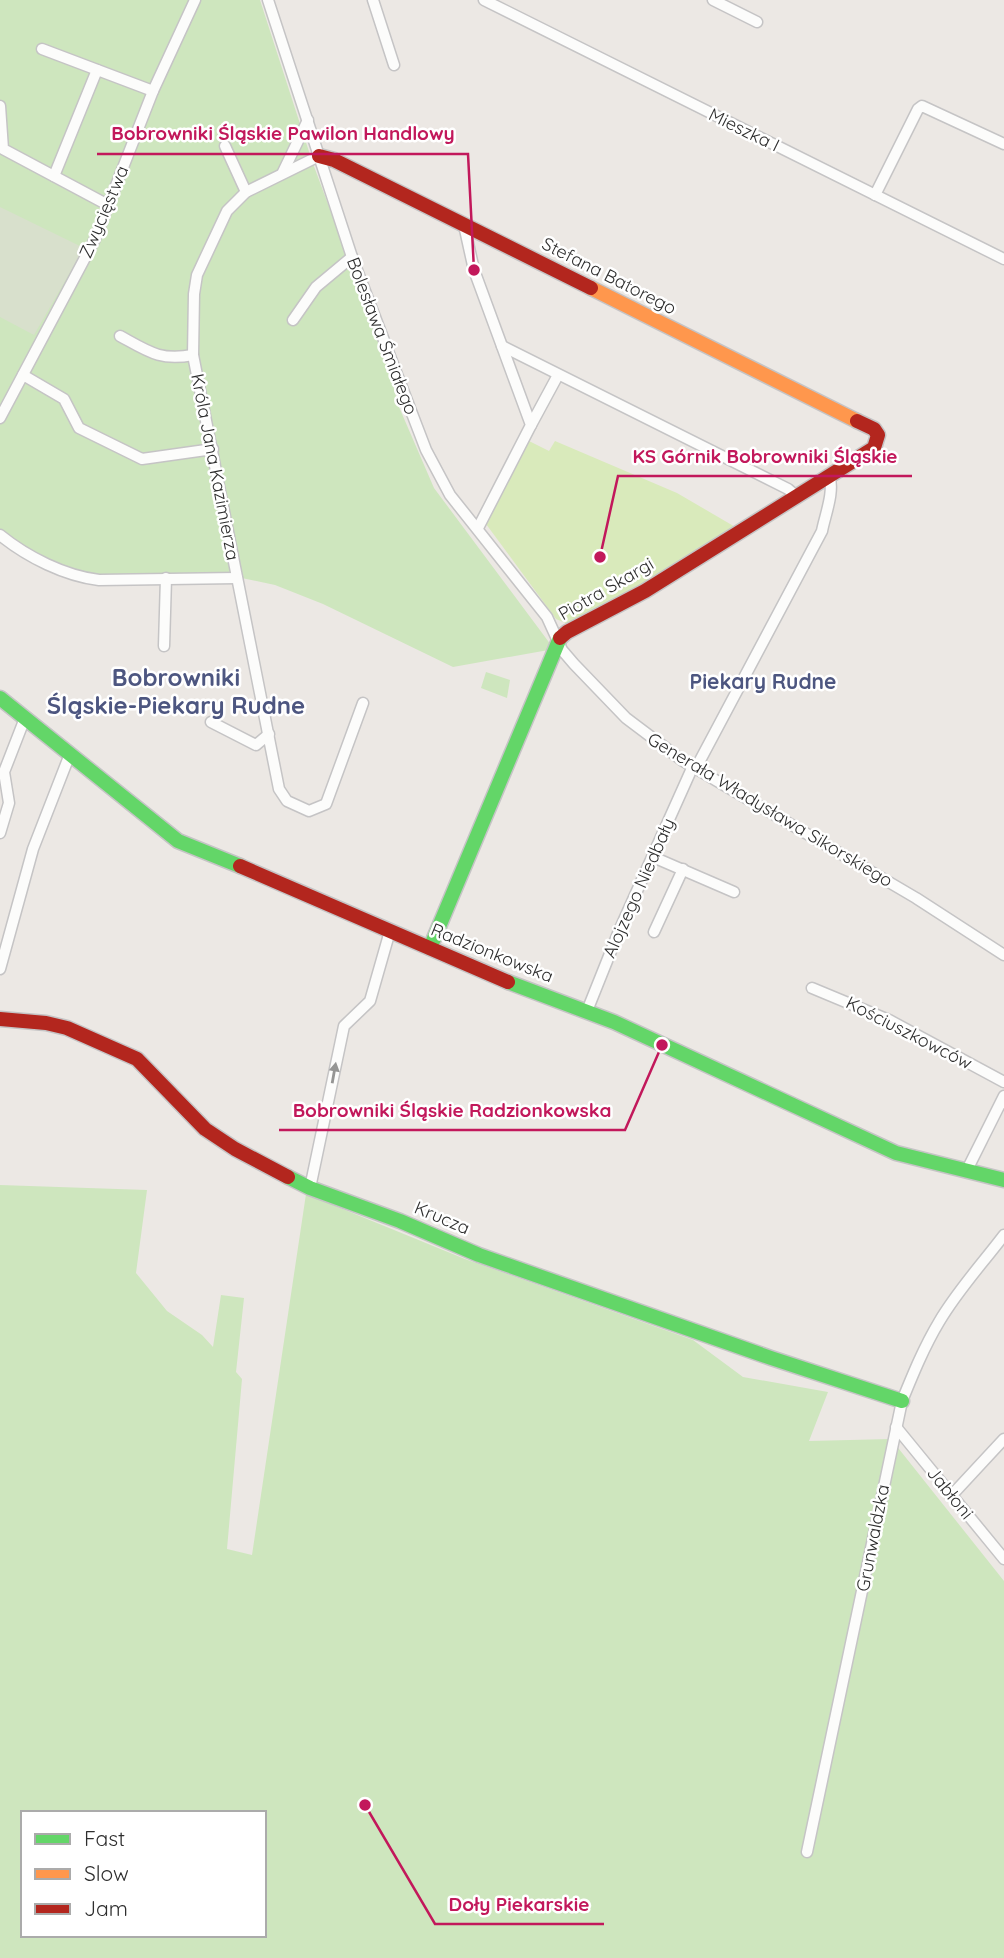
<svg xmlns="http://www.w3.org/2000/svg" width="1004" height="1958" font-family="Quicksand,sans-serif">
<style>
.green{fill:#cee6be;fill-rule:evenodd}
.cemetery{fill:#d8e0cc}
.pitch{fill:#d9eabb}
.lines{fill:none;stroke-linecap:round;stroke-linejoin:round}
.street-casing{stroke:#c5c4c5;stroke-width:13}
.fast-casing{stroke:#c5c4c5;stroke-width:17}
.slow-casing{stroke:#c5c4c5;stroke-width:17}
.jam-casing{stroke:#c5c4c5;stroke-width:17}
.street{stroke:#fcfcfb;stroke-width:10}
.fast{stroke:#63d668;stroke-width:14}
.slow{stroke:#ff974d;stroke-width:14}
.jam{stroke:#b3261e;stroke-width:14}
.oneway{fill:#959594}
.labels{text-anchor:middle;stroke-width:5;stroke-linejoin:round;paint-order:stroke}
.street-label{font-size:18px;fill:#2e2e2e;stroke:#fff}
.quarter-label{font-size:21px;font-weight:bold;fill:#4d5680;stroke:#fff}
.district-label{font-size:24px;font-weight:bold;fill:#4d5680;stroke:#fff}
.leader{fill:none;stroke:#c2185b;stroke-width:2.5}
.callout-dot{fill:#c2185b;stroke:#fff;stroke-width:2.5}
.callout-label{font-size:19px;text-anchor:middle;font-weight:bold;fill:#c2185b;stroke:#fff;stroke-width:5;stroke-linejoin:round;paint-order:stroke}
</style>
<rect width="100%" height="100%" fill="#ece8e4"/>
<g class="green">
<polygon points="0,0 260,0 312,161 385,357 399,407 434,488 554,649 453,667 323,604 275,585 237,577 85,576 41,561 0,537"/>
<polygon points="486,672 510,680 507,698 481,688"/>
<path d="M0,1185L147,1190L136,1273L167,1311L202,1335L213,1347L221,1295L244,1298L236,1372L242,1379L227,1549L252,1555L306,1194L465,1259L693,1340L743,1377L828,1392L809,1441L891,1439L1004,1581V1958H0ZM23,1813H264V1935H23Z"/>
</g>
<polygon class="cemetery" points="0,207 84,248 34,335 0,317"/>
<polygon class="pitch" points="527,440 549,451 555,441 677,493 737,528 644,585 570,625 556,619 486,524"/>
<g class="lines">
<defs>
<g id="street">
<polyline points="268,0 352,257 426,450 450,495 547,617 562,650 574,664 626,718 683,761 916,898 1004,955"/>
<polyline points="373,0 394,65"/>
<polyline points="484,0 1004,259"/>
<polyline points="713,0 757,22"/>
<polyline points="42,49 153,91"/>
<polyline points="0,106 3,149 108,205"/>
<polyline points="225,146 246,192"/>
<polyline points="319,156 246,192 227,211 197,275 194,294 193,355 279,789 287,801 309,811 326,804 363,703"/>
<polyline points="283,172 308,120"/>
<polyline points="54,176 97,70"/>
<polyline points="875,195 918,109 922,106 1004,144"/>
<polyline points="464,225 474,270 531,425 478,528"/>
<polyline points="293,320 316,287 352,257"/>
<path d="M120,336C149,352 160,361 193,355"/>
<polyline points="502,346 788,489 796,496"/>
<polyline points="23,375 64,399 79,428 142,459 213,449"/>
<polyline points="0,418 95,239 153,91 195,0"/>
<polyline points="531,425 558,375"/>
<path d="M0,535C27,557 65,576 99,580L237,578"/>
<polyline points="164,646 166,578"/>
<polyline points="211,722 256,745 269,734"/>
<path d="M696,768L822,531C825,515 835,491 829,475"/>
<polyline points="0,833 9,803 4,772 25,718"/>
<polyline points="653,857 734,892"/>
<polyline points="654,932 683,869"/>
<polyline points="0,969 33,849 70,754"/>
<polyline points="812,988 889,1020 1004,1082"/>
<polyline points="587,1011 619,931 693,766"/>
<polyline points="966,1172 1004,1096"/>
<polyline points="310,1188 344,1026 370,1001 390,931"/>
<polyline points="896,1427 1004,1559"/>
<polyline points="951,1496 1004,1439"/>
<path d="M807,1852L902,1401C913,1374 924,1347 939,1322C957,1291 982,1264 1004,1235"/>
</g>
<g id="fast">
<polyline points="0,698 178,841 240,866"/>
<polyline points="430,948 560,638"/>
<polyline points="508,982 614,1022 896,1153 1004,1180"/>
<polyline points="288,1177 310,1188 400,1221 479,1255 771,1358 902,1401"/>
</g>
<polyline id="slow" points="591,288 857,421"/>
<g id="jam">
<polyline points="319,156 334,160 591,288"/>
<polyline points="560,638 567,632 645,591 874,448 878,435 874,429 857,421"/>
<polyline points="240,866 508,982"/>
<polyline points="0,1019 46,1023 67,1028 137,1059 205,1129 235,1149 288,1177"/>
</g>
</defs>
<use href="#street" class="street-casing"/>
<use href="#fast" class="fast-casing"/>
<use href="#slow" class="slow-casing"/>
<use href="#jam" class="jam-casing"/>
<use href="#street" class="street"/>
<use href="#fast" class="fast"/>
<use href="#slow" class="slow"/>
<use href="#jam" class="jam"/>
</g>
<defs><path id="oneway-solid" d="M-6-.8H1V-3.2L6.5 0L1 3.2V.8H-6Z" transform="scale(1.75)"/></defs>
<use class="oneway" href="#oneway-solid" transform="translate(334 1073) rotate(-80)"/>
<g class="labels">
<g class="street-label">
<text transform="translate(744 130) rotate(26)" y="6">Mieszka I</text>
<text transform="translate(104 212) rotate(-67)" y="6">Zwycięstwa</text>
<text transform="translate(609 276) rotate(27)" y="6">Stefana Batorego</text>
<text transform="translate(382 336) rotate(69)" y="6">Bolesława Śmiałego</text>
<text transform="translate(215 467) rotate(79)" y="6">Króla Jana Kazimierza</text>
<text transform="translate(606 589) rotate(-30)" y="6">Piotra Skargi</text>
<text transform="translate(770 810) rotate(31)" y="6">Generała Władysława Sikorskiego</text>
<text transform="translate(639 888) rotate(-66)" y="6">Alojzego Niedbały</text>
<text transform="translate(492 953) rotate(22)" y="6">Radzionkowska</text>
<text transform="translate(909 1033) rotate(27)" y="6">Kościuszkowców</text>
<text transform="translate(442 1218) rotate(23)" y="6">Krucza</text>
<text transform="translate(950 1493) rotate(51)" y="6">Jabłoni</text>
<text transform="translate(873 1538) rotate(-79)" y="6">Grunwaldzka</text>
</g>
<g class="quarter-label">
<text x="763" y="689">Piekary Rudne</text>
</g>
<g class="district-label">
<text x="176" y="686">Bobrowniki<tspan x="176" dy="28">Śląskie-Piekary Rudne</tspan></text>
</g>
</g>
<path class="leader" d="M474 270L468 154H97M600 557L618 476H912M662 1045L625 1130H279M365 1805L435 1924H604"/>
<g class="callout-dot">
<circle cx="474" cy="270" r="7"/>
<circle cx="600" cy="557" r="7"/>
<circle cx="662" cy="1045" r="7"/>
<circle cx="365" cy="1805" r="7"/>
</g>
<g class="callout-label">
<text x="283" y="140">Bobrowniki Śląskie Pawilon Handlowy</text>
<text x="765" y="463">KS Górnik Bobrowniki Śląskie</text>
<text x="452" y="1117">Bobrowniki Śląskie Radzionkowska</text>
<text x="519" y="1911">Doły Piekarskie</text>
</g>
<rect x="21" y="1811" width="245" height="126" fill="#ffffff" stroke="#ababab" stroke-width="2"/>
<rect x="35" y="1834" width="35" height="10" fill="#63d668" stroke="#ababab" stroke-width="2"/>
<text x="84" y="1846" font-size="21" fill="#2e2e2e">Fast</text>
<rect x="35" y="1869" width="35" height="10" fill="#ff974d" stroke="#ababab" stroke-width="2"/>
<text x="84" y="1881" font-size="21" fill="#2e2e2e">Slow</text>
<rect x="35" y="1904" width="35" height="10" fill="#b3261e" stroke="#ababab" stroke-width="2"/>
<text x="84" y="1916" font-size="21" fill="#2e2e2e">Jam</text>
</svg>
